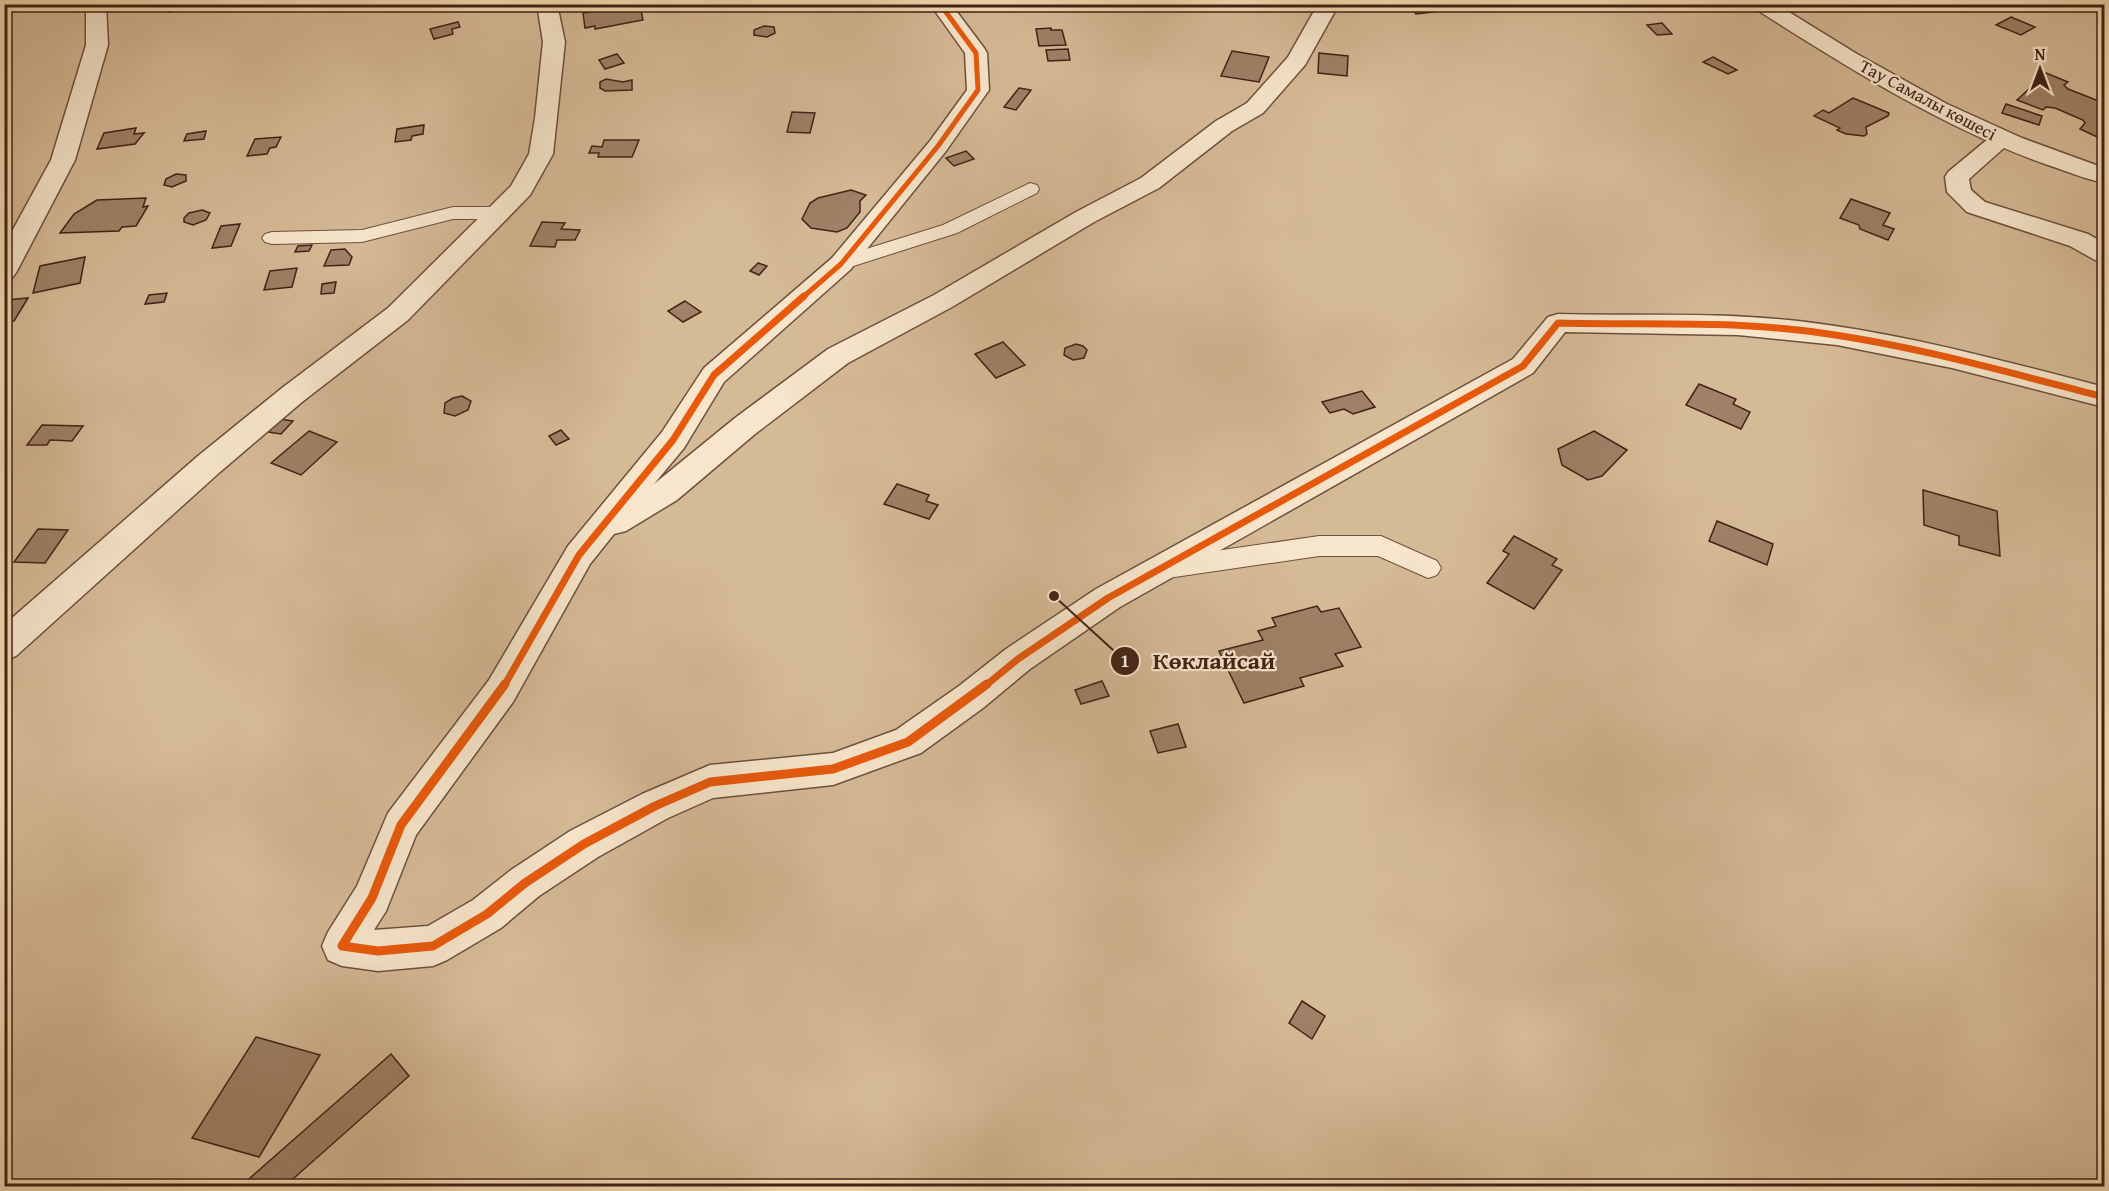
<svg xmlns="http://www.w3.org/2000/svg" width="2109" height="1191" font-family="'Gentium Book Plus',serif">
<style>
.green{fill:#d5ba96;stroke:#8b6e56;stroke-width:1.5}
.building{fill:#9e8166;stroke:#412216;stroke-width:1.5}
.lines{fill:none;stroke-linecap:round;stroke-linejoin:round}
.service-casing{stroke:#6e503c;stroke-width:2}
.minor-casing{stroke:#6e503c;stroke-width:3}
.tertiary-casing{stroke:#6e503c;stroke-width:3}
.service{fill:#f7e6cc;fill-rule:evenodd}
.minor{fill:#f7e6cc;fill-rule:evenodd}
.tertiary{fill:#f7e6cc;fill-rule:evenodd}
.cycleway-far2-casing{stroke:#f7e6cc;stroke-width:8}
.cycleway-far1-casing{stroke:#f7e6cc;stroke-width:10}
.cycleway-casing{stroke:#f7e6cc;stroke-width:13}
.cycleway-far2{stroke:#e8590c;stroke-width:5}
.cycleway-far1{stroke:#e8590c;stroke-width:7}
.cycleway{stroke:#e8590c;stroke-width:9}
.labels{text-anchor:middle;stroke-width:4.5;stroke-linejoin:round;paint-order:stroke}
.far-street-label{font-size:18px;fill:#412216;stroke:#f7e6cc}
.leader{fill:none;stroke:#412216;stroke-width:2}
.callout-dot{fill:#412216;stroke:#f7e6cc;stroke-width:2}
.mark-label{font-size:18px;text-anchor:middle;font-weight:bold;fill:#fff}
.callout-label{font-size:24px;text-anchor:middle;font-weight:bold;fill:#412216;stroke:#f7e6cc;stroke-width:4.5;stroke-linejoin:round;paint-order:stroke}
</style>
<rect width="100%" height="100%" fill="#f3d9b0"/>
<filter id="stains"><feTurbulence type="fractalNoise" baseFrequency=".00333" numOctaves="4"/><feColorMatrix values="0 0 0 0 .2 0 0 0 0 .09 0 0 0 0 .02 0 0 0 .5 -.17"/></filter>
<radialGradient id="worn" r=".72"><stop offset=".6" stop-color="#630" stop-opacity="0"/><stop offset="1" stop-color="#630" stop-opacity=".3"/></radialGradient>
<rect class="green" x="5" y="5" width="2099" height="1181"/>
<g class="building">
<polygon points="167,4 183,4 184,8 169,12"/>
<polygon points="1408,4 1455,4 1459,9 1416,14"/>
<polygon points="640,5 643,20 595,29 595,26 585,28 583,13"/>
<polygon points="2011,17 2035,27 2021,35 1996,25"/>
<polygon points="458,22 460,27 452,29 453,34 434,39 430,29"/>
<polygon points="1662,23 1672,34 1657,35 1647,25"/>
<polygon points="764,26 774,27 775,33 767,37 754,35 754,30"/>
<polygon points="1051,28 1051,30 1062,30 1066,45 1039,46 1036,29"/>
<polygon points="1068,49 1070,60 1048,61 1046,50"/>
<polygon points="1232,51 1269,57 1259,82 1221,76"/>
<polygon points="1319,53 1348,56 1347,76 1318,73"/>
<polygon points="617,54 624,63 605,69 599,60"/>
<polygon points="1713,57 1737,70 1728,74 1703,62"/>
<polygon points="2046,73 2068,82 2064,85 2068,89 2104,103 2104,140 2080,129 2085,123 2083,120 2055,108 2046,107 2043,110 2017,100"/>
<polygon points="606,79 623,82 632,80 632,90 605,91 600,88 600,82"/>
<polygon points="1019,88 1031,90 1016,110 1004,107"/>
<polygon points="1853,98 1889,113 1888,116 1866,127 1867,134 1864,136 1846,134 1837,130 1840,128 1814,116 1823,110 1829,113"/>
<polygon points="2006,104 2042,116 2039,125 2002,113"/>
<polygon points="792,112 815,113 810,133 787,132"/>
<polygon points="424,125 423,134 412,136 411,140 395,142 397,129"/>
<polygon points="136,128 134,134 144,133 135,144 97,149 104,133"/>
<polygon points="206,131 204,139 184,141 187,134"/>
<polygon points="281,137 276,147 270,148 267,154 247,156 255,139"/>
<polygon points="604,140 639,140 632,157 598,157 599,153 589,153 592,146 602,147"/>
<polygon points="966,151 974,159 954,166 946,158"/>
<polygon points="176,174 186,175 186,181 172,187 164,185 166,179"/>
<polygon points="851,190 866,195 860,201 860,212 847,228 837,232 811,228 802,219 810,203 818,198"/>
<polygon points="146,198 143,207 148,206 136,226 122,227 119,231 60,233 74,214 97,200"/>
<polygon points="1851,199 1890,213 1883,225 1894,229 1888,240 1860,229 1859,225 1840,218"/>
<polygon points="202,210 210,213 206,220 193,225 184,222 184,218 189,213"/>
<polygon points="542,222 565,223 561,229 580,230 575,240 557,240 555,247 530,246"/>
<polygon points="240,224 231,246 212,248 221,226"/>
<polygon points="312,245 309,251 295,252 298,246"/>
<polygon points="345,249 352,257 349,265 324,266 331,250"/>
<polygon points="85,257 80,283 33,293 40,266"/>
<polygon points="758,263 767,266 759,275 750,271"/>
<polygon points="297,268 292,287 264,290 270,271"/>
<polygon points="336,282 334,293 321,294 322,284"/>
<polygon points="167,293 164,302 145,304 149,295"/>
<polygon points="28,298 14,321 4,322 6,300"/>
<polygon points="685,301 701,312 683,322 668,311"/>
<polygon points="1003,342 1025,365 996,378 975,354"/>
<polygon points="1076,344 1083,346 1087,350 1084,358 1073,360 1064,355 1065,348"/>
<polygon points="1699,384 1736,399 1733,404 1750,412 1741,429 1686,405"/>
<polygon points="1362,391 1375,407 1353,414 1344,409 1330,413 1322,402"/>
<polygon points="462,396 471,401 468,410 455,416 444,413 445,403 453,398"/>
<polygon points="280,419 293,421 281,434 268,432"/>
<polygon points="42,425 83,426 72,441 50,440 47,445 27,445"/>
<polygon points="561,430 569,439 556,445 549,436"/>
<polygon points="309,431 337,442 301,475 271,463"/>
<polygon points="1594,431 1627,450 1602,476 1588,480 1562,465 1558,449"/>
<polygon points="897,484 929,495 926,501 938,505 929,519 884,504"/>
<polygon points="1923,490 1997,511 2000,556 1959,545 1959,536 1924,525"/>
<polygon points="1717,521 1773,544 1767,565 1709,541"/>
<polygon points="38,529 68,530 45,563 14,562"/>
<polygon points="1514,536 1557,559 1552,565 1562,570 1534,609 1487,583 1509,554 1503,551"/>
<polygon points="1317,606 1321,612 1339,608 1361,647 1335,654 1343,666 1300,678 1304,686 1244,703 1219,651 1263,640 1258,631 1276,626 1272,618"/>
<polygon points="1102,681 1109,696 1081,704 1075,690"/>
<polygon points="1178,724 1186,747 1158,753 1150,731"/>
<polygon points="1302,1001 1325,1016 1312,1039 1289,1023"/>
<polygon points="256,1037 320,1055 259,1157 192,1138"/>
<polygon points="391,1054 409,1076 285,1186 241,1186"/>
</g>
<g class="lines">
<defs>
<g id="service">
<polygon points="1030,183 1037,185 1039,189 1037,193 957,233 841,270 834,269 831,264 834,259 943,225"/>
<polygon points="453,207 501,207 508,209 511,213 508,217 501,219 453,219 362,242 272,244 265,242 262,238 265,234 272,232 362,230"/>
<polygon points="1319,536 1381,536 1437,561 1441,568 1437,575 1428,578 1378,556 1319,556 1161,579 1152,576 1148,569 1152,562 1161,559"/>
</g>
<g id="minor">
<polygon points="86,4 106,4 108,45 75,160 17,271 13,277 4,279 4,246 51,160 86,45"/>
<polygon points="537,4 557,4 565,42 553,154 530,195 408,320 302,402 220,472 16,656 4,660 4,625 198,456 282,388 388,308 511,186 529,154 535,118 543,42"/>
<path d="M930,4H951L984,48L987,53L989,90L946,151L850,270L724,382L684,448L654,484L735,418L828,349L934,295L1076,212L1141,178L1216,121L1247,103L1288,57L1318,4H1339L1305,65L1263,113L1232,131L1159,188L1094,222L952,307L848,363L755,434L677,500L626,531L614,534L590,564L513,702L416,835L386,911L374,930L428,926L473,900L511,870L570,831L642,794L710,765L833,753L896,730L959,686L1006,649L1096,589L1513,359L1548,317L1558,314C1638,316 1719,312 1798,321C1902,333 2004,361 2104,387V407L1952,368L1837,345L1738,335L1565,332L1533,373L1120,607L1030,669L983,708L921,753L833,785L713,798L668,818L598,857L539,896L501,928L447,960L433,966L378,971L342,966L328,960L322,946L328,932L357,886L388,813L489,680L568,546L662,432L704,368L832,258L930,141L967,90L965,53Z"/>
<polygon points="2002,132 2010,134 2014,139 1969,179 1971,190 1985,202 2088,234 2104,243 2104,262 2095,260 2070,246 1967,212 1947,192 1945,177 1948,172 1994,134"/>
</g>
<path id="tertiary" d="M1751,4H1776L1857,54L1947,104L2022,138L2104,168V183C2085,179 2066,171 2048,165C1943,128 1847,67 1754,8Z"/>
</defs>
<use href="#service" class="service-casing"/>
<use href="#minor" class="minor-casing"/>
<use href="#tertiary" class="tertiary-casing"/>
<use href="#service" class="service"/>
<use href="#minor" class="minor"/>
<use href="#tertiary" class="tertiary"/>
<defs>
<polyline id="cycleway-far2" points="802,298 841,264 938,146 978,90 976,53 940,4"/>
<g id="cycleway-far1">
<polyline points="504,686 579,555 673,440 714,375 804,296"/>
<path d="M985,686L1018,659L1108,598L1523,366L1558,323C1638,325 1719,321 1798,330C1902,342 2003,371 2104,397"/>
</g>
<polyline id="cycleway" points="505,684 401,825 372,898 342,946 378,951 433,946 487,914 525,883 584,844 655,806 710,782 833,769 908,742 987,684"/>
</defs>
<use href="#cycleway-far2" class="cycleway-far2-casing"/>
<use href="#cycleway-far1" class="cycleway-far1-casing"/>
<use href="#cycleway" class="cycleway-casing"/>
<use href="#cycleway-far2" class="cycleway-far2"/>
<use href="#cycleway-far1" class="cycleway-far1"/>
<use href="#cycleway" class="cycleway"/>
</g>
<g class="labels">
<g class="far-street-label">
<text transform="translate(1928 100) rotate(28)" y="6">Тау Самалы көшесі</text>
</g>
</g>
<path class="leader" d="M1054 596L1125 661"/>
<g class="callout-dot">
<circle cx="1054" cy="596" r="6"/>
<circle cx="1125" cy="661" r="15"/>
</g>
<g class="mark-label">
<text x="1125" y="667">1</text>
</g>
<g class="callout-label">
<text x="1214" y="669">Көклайсай</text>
</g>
<rect width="2109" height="1191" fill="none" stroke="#f3d9b0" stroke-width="24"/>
<rect x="6" y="6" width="2097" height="1179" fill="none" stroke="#412216" stroke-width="3"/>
<rect x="12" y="12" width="2085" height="1167" fill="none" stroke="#412216" stroke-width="1.5"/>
<g transform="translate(2040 69)" stroke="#f7e6cc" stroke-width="4.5" paint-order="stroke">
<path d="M0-4.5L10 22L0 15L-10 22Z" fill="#412216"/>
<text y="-9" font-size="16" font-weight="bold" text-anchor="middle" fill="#412216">N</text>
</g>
<rect width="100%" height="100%" filter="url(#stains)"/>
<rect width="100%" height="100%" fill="url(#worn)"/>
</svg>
